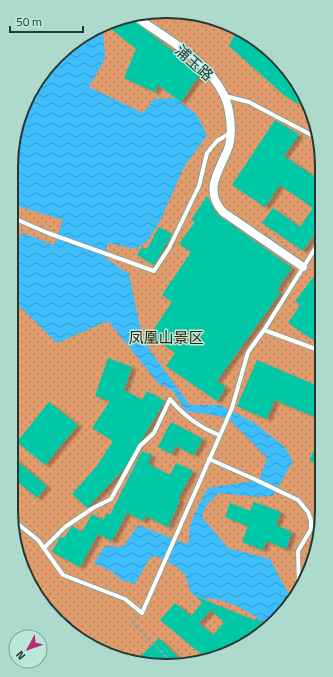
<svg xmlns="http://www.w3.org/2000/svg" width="333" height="677" font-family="'Titillium Web','Noto Sans SC',sans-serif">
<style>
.park{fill:url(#park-dots)}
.water{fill:url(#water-waves)}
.building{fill:#01c7a5;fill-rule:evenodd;filter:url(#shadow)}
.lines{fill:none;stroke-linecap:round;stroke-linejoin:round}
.service-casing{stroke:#76a496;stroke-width:5.5}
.minor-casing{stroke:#76a496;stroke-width:10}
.path{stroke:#84a99e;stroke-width:2;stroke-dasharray:4 2;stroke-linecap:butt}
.service{stroke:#fff;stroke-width:4}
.minor{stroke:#fff;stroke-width:8}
.rail{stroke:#618076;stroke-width:3;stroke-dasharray:7 7;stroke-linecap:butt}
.labels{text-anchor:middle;stroke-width:3;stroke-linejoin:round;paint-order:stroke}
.street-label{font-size:15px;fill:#253832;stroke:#b9e8da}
.park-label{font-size:15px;fill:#442003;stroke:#b9e8da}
.rim{fill:none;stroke:#253832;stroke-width:2}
</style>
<defs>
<pattern id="park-dots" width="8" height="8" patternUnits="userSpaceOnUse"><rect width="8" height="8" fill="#e19c6d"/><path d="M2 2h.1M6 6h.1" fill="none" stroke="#b6805a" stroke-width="1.8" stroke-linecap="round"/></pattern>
<pattern id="water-waves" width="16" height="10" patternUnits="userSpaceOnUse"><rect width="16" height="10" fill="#3dbdfb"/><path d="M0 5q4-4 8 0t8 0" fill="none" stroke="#339bcc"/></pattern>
<filter id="shadow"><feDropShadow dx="4.5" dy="2.5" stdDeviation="1" flood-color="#0004"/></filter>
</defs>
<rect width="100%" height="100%" fill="#b9e8da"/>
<polygon class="park" points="167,11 226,23 261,43 290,72 310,107 321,146 322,511 310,570 283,613 235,650 187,665 136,663 80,640 43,605 19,561 11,510 11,166 23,107 57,56 107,23"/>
<path class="water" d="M100,27L103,30L105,59L89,87L143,113L154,99L175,98L197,115L207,135L184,167L160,221L148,240L136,249L108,243L104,257L129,274L143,341L190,405H220L253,422L285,447L293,461L273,496L256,497L219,493L206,506L202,517L228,548L270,559L288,593L274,619L264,623C252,613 230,601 214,599C208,598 201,600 196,597C188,592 189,582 185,575C178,566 166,561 156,556L150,558L135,584L121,580L111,571L94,563L105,546L123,547L138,525L186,544L189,542C188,522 198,506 208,488L259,480L267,458L231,421L219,416L186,411L172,390L158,383L108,321L57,343L11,298V254L22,233L54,245L63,220L14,205L11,200V166L23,107L57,56Z"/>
<g class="building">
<polygon points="130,18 201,73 181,102 158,85 155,92 124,78 136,49 105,24"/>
<polygon points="235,33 268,50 290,72 311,111 285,96 229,46"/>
<polygon points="275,120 299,135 284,156 321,181 321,225 303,251 262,223 273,208 300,227 313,208 280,185 265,207 232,185"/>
<polygon points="207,196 215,211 214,212 292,268 277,290 281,292 217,381 226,387 217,401 166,366 175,353 150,335 172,302 162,295 191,252 179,244 195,222 191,220"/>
<polygon points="159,227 172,234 154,265 137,255 142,247 147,249"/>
<polygon points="321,267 321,345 288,323 300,305 295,301"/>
<polygon points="108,358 132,367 124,390 142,400 147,391 165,401 124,469 87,508 72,494 96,467 113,441 92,428 110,401 95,396"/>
<polygon points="257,360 322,388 322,420 275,400 267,419 237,406"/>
<polygon points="49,402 78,425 45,465 17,442"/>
<polygon points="171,422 203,439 194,455 176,446 172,454 158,447"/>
<polygon points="322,436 322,467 309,460"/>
<polygon points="142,451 152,455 148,464 170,475 176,463 193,471 178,499 180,500 168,527 146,516 144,521 127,513 112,541 98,534 80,567 52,552 60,537 64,538 72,526 82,532 92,514 103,520 107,513 110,515"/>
<polygon points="11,456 47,486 37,498 11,476"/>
<polygon points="254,502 281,512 276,525 292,532 286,549 266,541 263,550 242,542 248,526 225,517 230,503 250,511"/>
<path d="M197,597L254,620L257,618L265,627L235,650L206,658L160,620L175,603L191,616L202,603ZM211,610L224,622L213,635L199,623Z"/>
<polygon points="159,638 186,665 147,663 140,657"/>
</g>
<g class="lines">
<defs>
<g id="service">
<polyline points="225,96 249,102 319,139"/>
<polyline points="11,217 48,233 154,271 169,248 199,186 207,153 217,141 230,133"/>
<polyline points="264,330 321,351"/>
<polyline points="209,459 252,478 298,500 308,512 311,520 311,529 298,551 299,588"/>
<polyline points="13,520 38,540 63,575 125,599 142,613 232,408 248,352 264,330 321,239"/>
<path d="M44,548L65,527L93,508L111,499L140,446L154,433L170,399C183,415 199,427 219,435"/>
</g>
<path id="minor" d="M136,17C167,39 206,59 224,95C230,108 233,131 229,146C221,169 202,189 223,212L303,267"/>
</defs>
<use href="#service" class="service-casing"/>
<use href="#minor" class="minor-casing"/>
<polyline class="path" points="137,616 132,623 174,664"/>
<use href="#service" class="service"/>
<use href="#minor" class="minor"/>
<polyline class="rail" points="36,592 93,645"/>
</g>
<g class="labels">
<g class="street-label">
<text transform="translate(194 63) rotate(42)" y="5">浦玉路</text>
</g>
<g class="park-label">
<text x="166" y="343">凤凰山景区</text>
</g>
</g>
<path d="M0 0H333V677H0ZM166 18H167A148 148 0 0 1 315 166V511A148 148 0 0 1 167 659H166A148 148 0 0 1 18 511V166A148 148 0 0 1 166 18Z" fill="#addacd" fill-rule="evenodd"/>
<path class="rim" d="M166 18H167A148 148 0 0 1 315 166V511A148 148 0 0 1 167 659H166A148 148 0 0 1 18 511V166A148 148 0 0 1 166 18Z"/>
<g transform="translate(28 649) rotate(229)"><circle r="19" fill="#b9e8da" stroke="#7ea297"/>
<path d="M0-3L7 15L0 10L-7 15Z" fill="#b52f72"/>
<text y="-6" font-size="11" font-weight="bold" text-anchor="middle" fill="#253832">N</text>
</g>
<path d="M10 26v6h73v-6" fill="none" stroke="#253832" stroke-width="2"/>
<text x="16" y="26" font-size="12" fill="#253832" stroke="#b9e8da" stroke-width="3" paint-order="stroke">50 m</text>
</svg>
